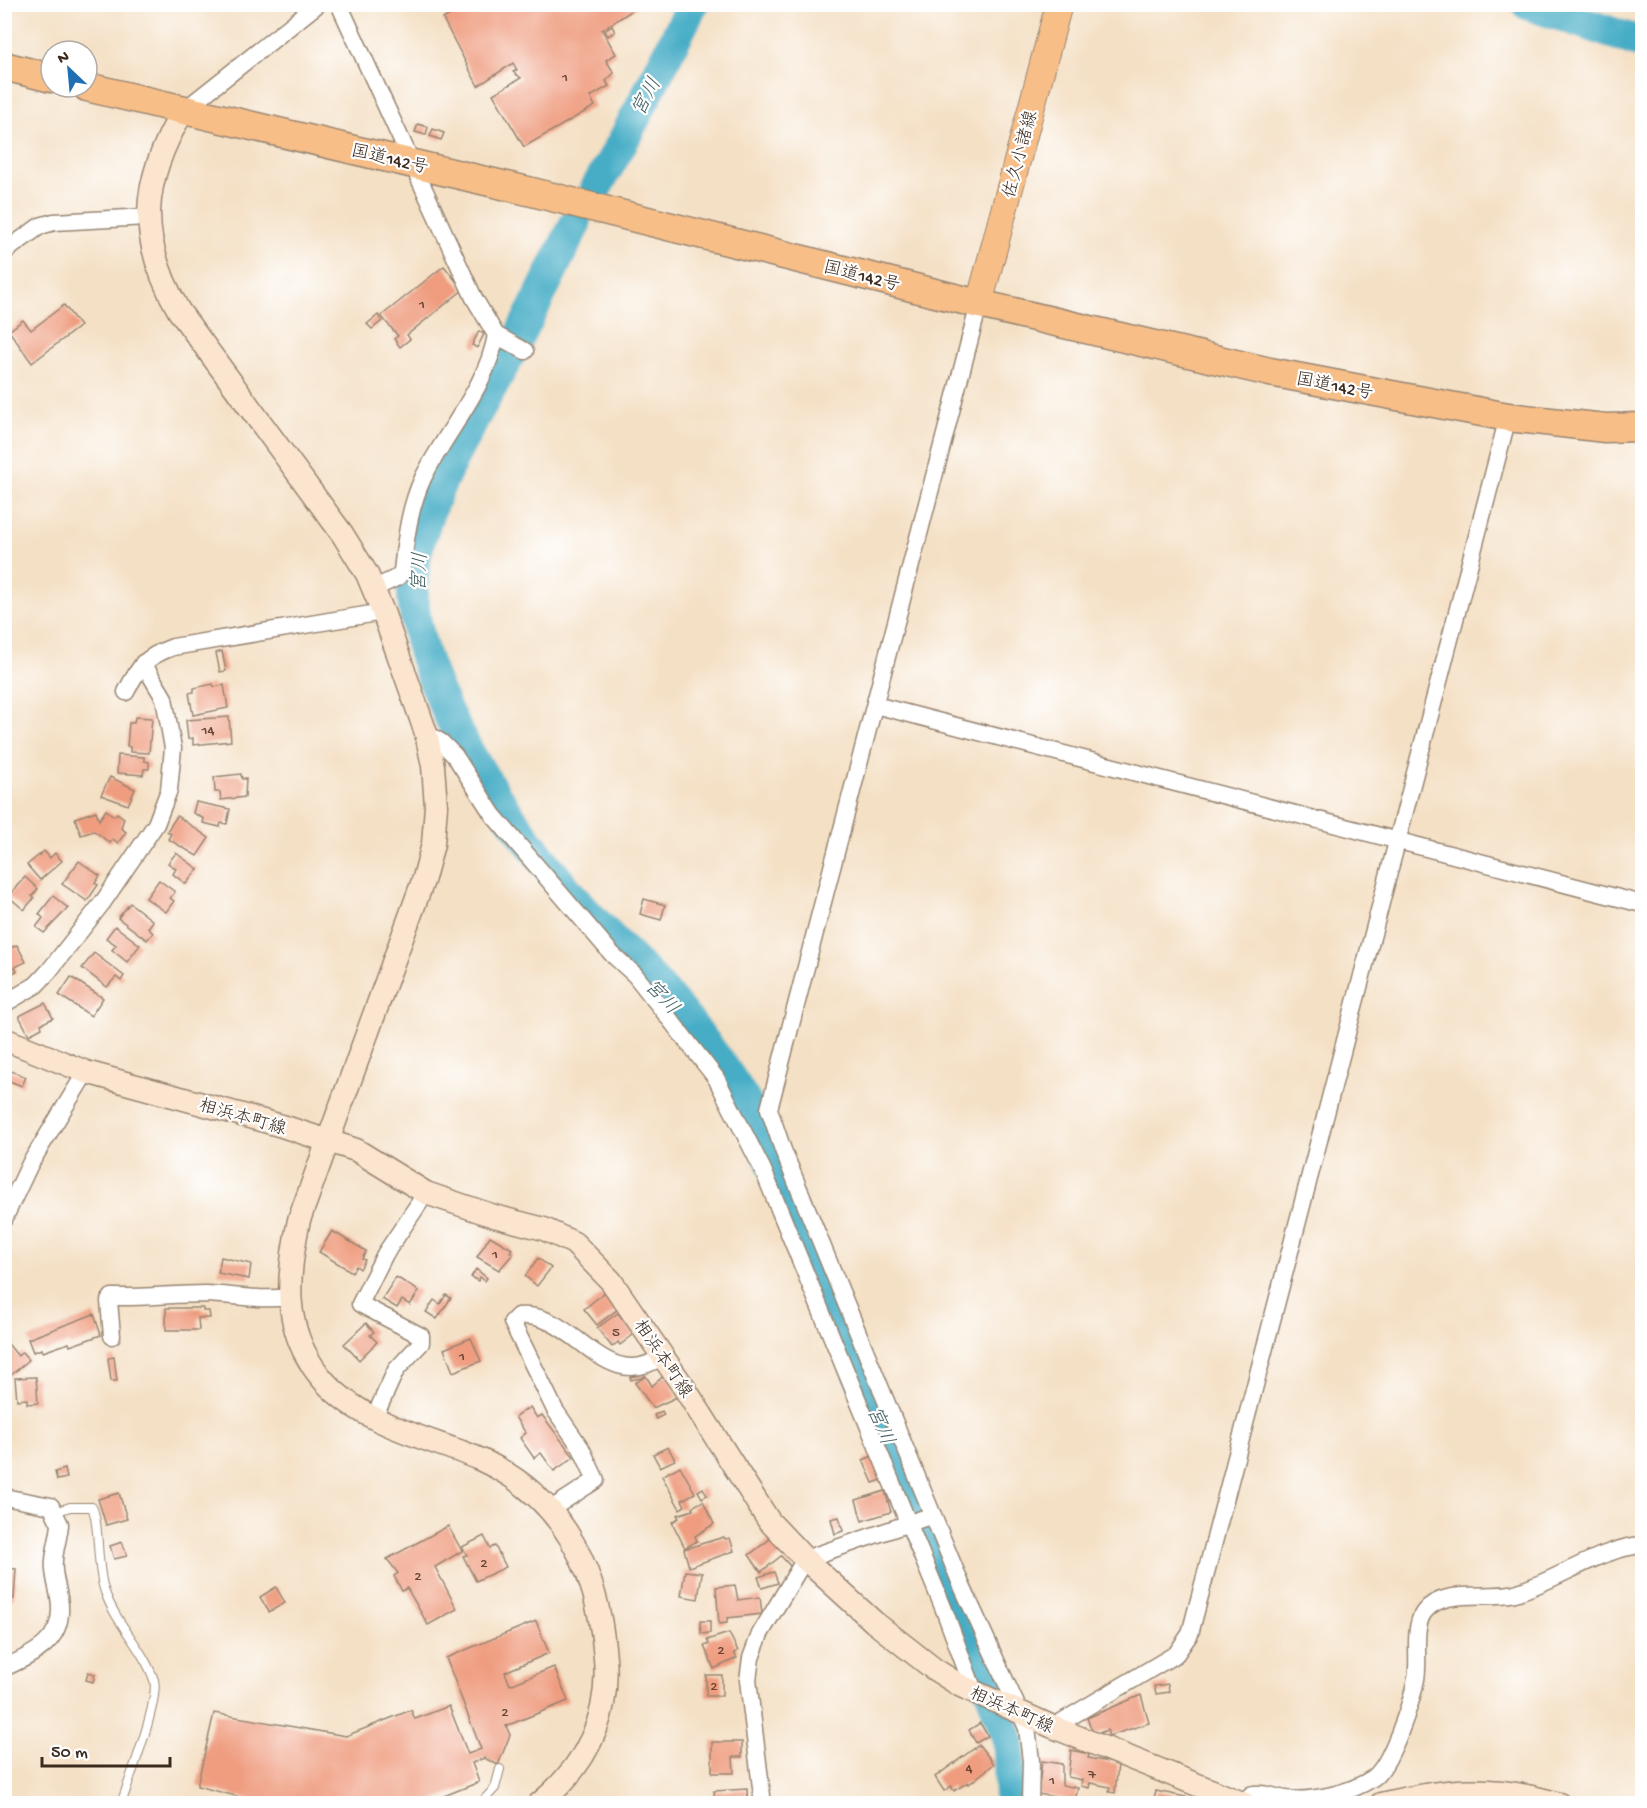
<svg xmlns="http://www.w3.org/2000/svg" width="1647" height="1808" font-family="'Gochi Hand','Klee One',sans-serif">
<style>
.lines{fill:none;stroke-linecap:round;stroke-linejoin:round}
.river{stroke:#47adc6;stroke-width:32}
.building{fill:#ef9c7f}
.lane-casing{stroke:#988572;stroke-width:10}
.street-casing{stroke:#988572;stroke-width:19}
.secondary-casing{stroke:#988572;stroke-width:25}
.primary-casing{stroke:#988572;stroke-width:28}
.highway-casing{stroke:#988572;stroke-width:31}
.lane{stroke:#fff;stroke-width:8}
.street{stroke:#fff;stroke-width:16}
.secondary{stroke:#fce5cf;stroke-width:22}
.primary{stroke:#f7be87;stroke-width:26}
.highway{stroke:#f7be87;stroke-width:28}
.labels{text-anchor:middle;stroke-width:4.5;stroke-linejoin:round;paint-order:stroke}
.number-label{font-size:15px;fill:#684636}
.street-label{font-size:18px;fill:#3b2a1e;stroke:#fff}
.water-label{font-size:20px;font-style:italic;fill:#405e61;stroke:#fff}
</style>
<rect width="100%" height="100%" fill="#fff"/>
<filter id="ink" filterUnits="userSpaceOnUse"><feTurbulence type="fractalNoise" baseFrequency=".0167" numOctaves="2"/><feDisplacementMap in="SourceGraphic" scale="12" xChannelSelector="R" yChannelSelector="G"/><feConvolveMatrix kernelMatrix="1 2 1 2 8 2 1 2 1" color-interpolation-filters="sRGB"/></filter>
<filter id="wash" filterUnits="userSpaceOnUse"><feTurbulence type="fractalNoise" baseFrequency=".008" numOctaves="4" result="noise"/><feDisplacementMap in="SourceGraphic" scale="24" xChannelSelector="R" yChannelSelector="G"/><feGaussianBlur stdDeviation="1.35" result="paint"/><feColorMatrix in="noise" values="0 0 0 0 0 0 0 0 0 0 0 0 0 0 0 0 0 1.4 0 .05"/><feComposite in="paint" operator="in"/></filter>
<g filter="url(#wash)">
<rect width="100%" height="100%" fill="#f4e0c5"/>
<g class="lines">
<g class="river">
<polyline points="1527,4 1642,43"/>
<polyline points="596,188 623,141 693,4"/>
<path d="M575,224C552,270 530,318 505,363C471,424 434,483 417,550C389,660 504,815 571,895C598,927 629,955 657,985C692,1024 724,1064 750,1110L922,1526L982,1666L1009,1743L1010,1804"/>
</g>
</g>
<g id="blocks">
<g class="building">
<polygon points="446,4 642,4 602,30 616,54 606,60 614,73 606,81 609,86 590,97 595,106 524,147 493,94 521,78 513,72 517,70 513,63 478,86 443,19 451,14"/>
<polygon points="612,26 615,32 608,36 605,31"/>
<polygon points="418,124 428,127 426,135 415,132"/>
<polygon points="433,129 444,133 441,140 430,136"/>
<polygon points="444,266 463,290 407,335 410,339 400,347 394,339 398,336 381,316"/>
<polygon points="64,305 80,326 32,363 9,331 23,320 31,330"/>
<polygon points="378,315 382,321 372,329 367,324"/>
<polygon points="479,331 484,334 477,348 472,345"/>
<polygon points="222,651 226,671 220,672 216,653"/>
<polygon points="213,684 214,687 224,685 228,708 193,715 189,693 194,692 194,688"/>
<polygon points="135,717 152,718 149,753 130,752 130,747 127,746 129,723 134,723"/>
<polygon points="229,717 231,741 193,745 193,738 188,739 186,720"/>
<polygon points="118,755 144,757 144,761 149,762 149,769 144,769 143,775 117,773"/>
<polygon points="241,774 242,779 246,778 245,797 221,800 220,792 215,792 214,777"/>
<polygon points="110,777 135,789 128,805 101,795"/>
<polygon points="196,802 230,809 227,824 221,823 220,827 203,823 204,819 193,813"/>
<polygon points="106,810 114,816 117,813 124,818 121,828 126,832 118,843 113,839 110,843 94,831 81,835 75,818 96,811 99,820"/>
<polygon points="177,816 209,838 197,856 168,839 171,834 167,831"/>
<polygon points="44,851 50,858 55,853 62,861 40,880 27,865"/>
<polygon points="176,853 198,869 186,884 173,874 176,869 168,863"/>
<polygon points="79,861 100,876 95,883 98,885 87,901 62,884"/>
<polygon points="25,877 38,889 32,896 34,898 24,910 8,896"/>
<polygon points="159,880 175,892 170,898 174,901 166,912 146,898"/>
<polygon points="53,896 68,908 44,933 36,927 43,918 39,914"/>
<polygon points="644,899 665,905 661,920 640,914"/>
<polygon points="130,903 153,921 148,928 153,933 147,940 118,918"/>
<polygon points="115,926 140,945 127,962 112,950 116,945 106,938"/>
<polygon points="17,945 26,962 15,967 17,971 4,977 4,951"/>
<polygon points="94,953 124,976 121,981 116,977 107,987 82,968"/>
<polygon points="71,977 103,998 91,1016 59,995"/>
<polygon points="45,1003 53,1018 41,1024 42,1028 29,1035 19,1016"/>
<polygon points="11,1071 26,1077 22,1086 7,1080"/>
<polygon points="332,1231 366,1251 362,1259 365,1260 360,1269 356,1266 352,1272 319,1252"/>
<polygon points="490,1236 512,1249 510,1252 513,1254 499,1270 477,1257"/>
<polygon points="221,1257 251,1264 249,1279 218,1273"/>
<polygon points="538,1258 551,1268 537,1286 525,1276"/>
<polygon points="476,1269 487,1278 485,1281 480,1277 478,1281 471,1277"/>
<polygon points="396,1277 419,1291 410,1305 402,1300 397,1308 382,1299"/>
<polygon points="605,1292 618,1309 597,1325 584,1309"/>
<polygon points="446,1295 451,1298 437,1319 426,1312 434,1300 440,1304"/>
<polygon points="166,1308 203,1308 203,1311 209,1311 210,1318 198,1318 199,1330 166,1330"/>
<polygon points="618,1313 634,1334 620,1345 618,1342 612,1347 597,1328"/>
<polygon points="94,1314 101,1335 70,1346 69,1343 43,1352 42,1349 33,1352 28,1339"/>
<polygon points="366,1323 374,1332 370,1335 377,1342 359,1360 344,1344"/>
<polygon points="471,1338 481,1361 453,1372 444,1349"/>
<polygon points="8,1344 18,1356 22,1352 29,1360 4,1381 4,1347"/>
<polygon points="114,1357 117,1381 111,1381 108,1358"/>
<polygon points="667,1373 677,1397 653,1408 635,1383 646,1376 652,1386"/>
<polygon points="644,1374 645,1377 631,1380 630,1377"/>
<polygon points="36,1377 38,1403 27,1404 27,1399 17,1400 15,1378"/>
<polygon points="530,1407 537,1418 542,1415 574,1457 554,1471 541,1453 534,1458 520,1438 526,1433 515,1417"/>
<polygon points="662,1411 664,1415 656,1419 654,1415"/>
<polygon points="668,1447 675,1460 660,1467 653,1454"/>
<polygon points="875,1455 885,1479 873,1483 863,1460"/>
<polygon points="680,1466 695,1493 682,1500 685,1506 680,1509 662,1476"/>
<polygon points="65,1469 67,1478 57,1480 55,1472"/>
<polygon points="703,1488 707,1495 702,1498 698,1491"/>
<polygon points="885,1491 891,1512 862,1521 856,1500"/>
<polygon points="119,1493 127,1519 106,1525 98,1499"/>
<polygon points="703,1501 714,1524 695,1536 697,1541 685,1548 672,1522 679,1518 677,1515 693,1510 692,1507"/>
<polygon points="839,1517 843,1531 835,1534 831,1519"/>
<polygon points="448,1526 462,1551 435,1567 457,1609 428,1625 407,1588 402,1591 394,1576 398,1573 387,1559"/>
<polygon points="484,1536 490,1548 495,1546 506,1567 476,1581 463,1556 467,1555 462,1547"/>
<polygon points="774,1536 797,1559 792,1568 781,1556 761,1572 749,1555"/>
<polygon points="724,1537 725,1539 730,1538 734,1551 689,1567 684,1549"/>
<polygon points="122,1542 127,1556 114,1559 110,1546"/>
<polygon points="4,1568 16,1569 14,1599 4,1598"/>
<polygon points="685,1571 702,1573 698,1599 681,1596"/>
<polygon points="774,1572 778,1583 762,1588 758,1577"/>
<polygon points="735,1585 738,1600 760,1597 762,1614 727,1618 727,1623 719,1624 716,1587"/>
<polygon points="276,1587 285,1603 269,1612 260,1597"/>
<polygon points="536,1621 549,1653 505,1672 510,1685 554,1667 568,1701 506,1726 510,1735 498,1765 484,1758 472,1763 479,1782 424,1804 267,1804 197,1786 214,1713 346,1736 411,1710 415,1719 449,1706 468,1754 481,1749 446,1658"/>
<polygon points="700,1621 710,1621 710,1633 701,1634"/>
<polygon points="729,1633 738,1651 734,1653 737,1658 714,1669 704,1646 709,1644 707,1640"/>
<polygon points="88,1672 95,1674 93,1682 86,1680"/>
<rect x="706" y="1675" width="16" height="21"/>
<polygon points="1168,1684 1169,1692 1156,1694 1154,1686"/>
<polygon points="1141,1695 1149,1723 1109,1736 1107,1730 1094,1735 1087,1718"/>
<polygon points="980,1723 988,1736 976,1743 969,1730"/>
<polygon points="712,1742 742,1742 742,1757 733,1757 734,1773 712,1773"/>
<polygon points="979,1745 994,1764 969,1784 968,1782 954,1791 951,1786 944,1791 935,1777"/>
<polygon points="1071,1750 1089,1754 1088,1758 1118,1764 1115,1793 1109,1792 1110,1787 1090,1783 1089,1788 1081,1786 1082,1780 1068,1777"/>
<polygon points="1042,1761 1062,1764 1062,1785 1078,1788 1075,1801 1038,1794"/>
<polygon points="747,1789 748,1804 715,1804 714,1791"/>
<polygon points="1156,1791 1186,1797 1185,1804 1153,1804"/>
</g>
</g>
</g>
<g filter="url(#ink)">
<use href="#blocks" fill-opacity="0" stroke="#988572" stroke-width="1.5"/>
<g class="lines">
<defs>
<g id="lane">
<path d="M55,1512L70,1507H92C100,1522 96,1569 105,1592C116,1624 143,1648 154,1680C160,1700 129,1780 121,1804"/>
<polyline points="480,1804 495,1788 500,1769"/>
</g>
<g id="street">
<path d="M339,4L474,298L496,335C487,387 446,431 423,478C409,508 406,538 402,571L398,577L373,589"/>
<polyline points="183,111 318,4"/>
<polyline points="4,252 40,226 54,222 147,217"/>
<polyline points="979,304 769,1109 783,1150 961,1584 1027,1728 1031,1761 1030,1804"/>
<polyline points="496,335 525,351"/>
<path d="M126,692C139,666 145,657 173,647L383,612"/>
<polyline points="875,705 1642,904"/>
<polyline points="426,733 441,742 455,756 493,815 612,954 635,975 716,1078 763,1170 943,1607 974,1691"/>
<polyline points="4,1004 36,985 49,971 103,902 156,824 169,790 173,748 164,698 143,663"/>
<polyline points="4,1219 30,1164 86,1072"/>
<path d="M112,1336L109,1301L112,1297C144,1298 174,1294 205,1294C234,1295 260,1301 289,1297"/>
<polyline points="374,1418 396,1370 421,1343 421,1336 360,1304 385,1254 426,1193"/>
<path d="M4,1497L51,1506L60,1524C59,1540 52,1555 54,1570C55,1583 60,1595 60,1607C62,1643 31,1655 4,1668"/>
<path d="M551,1509L596,1480L581,1448L555,1410L512,1322L518,1316C576,1310 603,1397 663,1356"/>
<polyline points="1053,1727 1176,1654 1190,1634 1508,417"/>
<polyline points="763,1804 748,1680 751,1658 760,1634 805,1559 933,1515"/>
<path d="M1246,1804C1248,1799 1249,1794 1254,1794C1263,1792 1277,1798 1286,1799C1312,1802 1351,1793 1373,1778C1391,1766 1412,1701 1416,1679C1420,1659 1412,1628 1424,1612C1443,1587 1488,1600 1515,1593C1556,1581 1601,1548 1642,1545"/>
</g>
<g id="secondary">
<path d="M183,111C140,183 137,238 179,311L343,535L367,574L383,612L426,733L433,766L436,806L433,844L424,878L299,1220C287,1276 282,1328 319,1375C354,1419 412,1434 462,1452C556,1486 598,1561 605,1658C610,1718 586,1766 539,1804"/>
<polyline points="4,1039 86,1072 282,1126 356,1150 426,1193 494,1216 544,1229 574,1243 611,1281 683,1386 769,1521 805,1559 874,1622 934,1669 961,1686 1053,1727 1245,1804"/>
<path d="M1381,1804C1448,1788 1493,1784 1559,1804"/>
</g>
<polyline id="primary" points="979,304 1059,4"/>
<g id="highway">
<polyline points="4,66 51,78"/>
<polyline points="87,87 528,191 979,304 1270,372 1508,417 1605,428 1642,427"/>
</g>
</defs>
<use href="#lane" class="lane-casing"/>
<use href="#street" class="street-casing"/>
<use href="#secondary" class="secondary-casing"/>
<use href="#primary" class="primary-casing"/>
<use href="#highway" class="highway-casing"/>
<use href="#lane" class="lane"/>
<use href="#street" class="street"/>
<use href="#secondary" class="secondary"/>
<use href="#primary" class="primary"/>
<use href="#highway" class="highway"/>
</g>
</g>
<g class="labels">
<g class="number-label">
<text x="565" y="81">1</text>
<text x="422" y="308">1</text>
<text x="208" y="734">14</text>
<text x="495" y="1258">1</text>
<text x="616" y="1336">5</text>
<text x="462" y="1360">1</text>
<text x="484" y="1567">2</text>
<text x="418" y="1580">2</text>
<text x="721" y="1654">2</text>
<text x="714" y="1690">2</text>
<text x="505" y="1716">2</text>
<text x="969" y="1772">4</text>
<text x="1092" y="1778">7</text>
<text x="1052" y="1784">1</text>
</g>
<g class="street-label">
<text transform="translate(1019 154) rotate(-75)" y="6">佐久小諸線</text>
<text transform="translate(390 158) rotate(13)" y="6">国道142号</text>
<text transform="translate(862 275) rotate(14)" y="6">国道142号</text>
<text transform="translate(1335 385) rotate(11)" y="6">国道142号</text>
<text transform="translate(243 1116) rotate(16)" y="6">相浜本町線</text>
<text transform="translate(664 1358) rotate(56)" y="6">相浜本町線</text>
<text transform="translate(1012 1709) rotate(24)" y="6">相浜本町線</text>
</g>
<g class="water-label">
<text transform="translate(645 96) rotate(-62)" y="7">宮川</text>
<text transform="translate(418 572) rotate(-87)" y="7">宮川</text>
<text transform="translate(663 996) rotate(47)" y="7">宮川</text>
<text transform="translate(882 1425) rotate(67)" y="7">宮川</text>
</g>
</g>
<rect width="1647" height="1808" fill="none" stroke="#fff" stroke-width="24"/>
<g transform="translate(69 69) rotate(334)"><circle r="28" fill="#ffffff" stroke="#b1aaa5" stroke-width="1.5"/>
<path d="M0-4.5L10 22L0 15L-10 22Z" fill="#1f6fb2"/>
<text y="-9" font-size="16" font-weight="bold" text-anchor="middle" fill="#3b2a1e">N</text>
</g>
<path d="M42 1757v9h128v-9" fill="none" stroke="#3b2a1e" stroke-width="3"/>
<text x="51" y="1757" font-size="18" fill="#3b2a1e" stroke="#ffffff" stroke-width="4.5" paint-order="stroke">50 m</text>
</svg>
